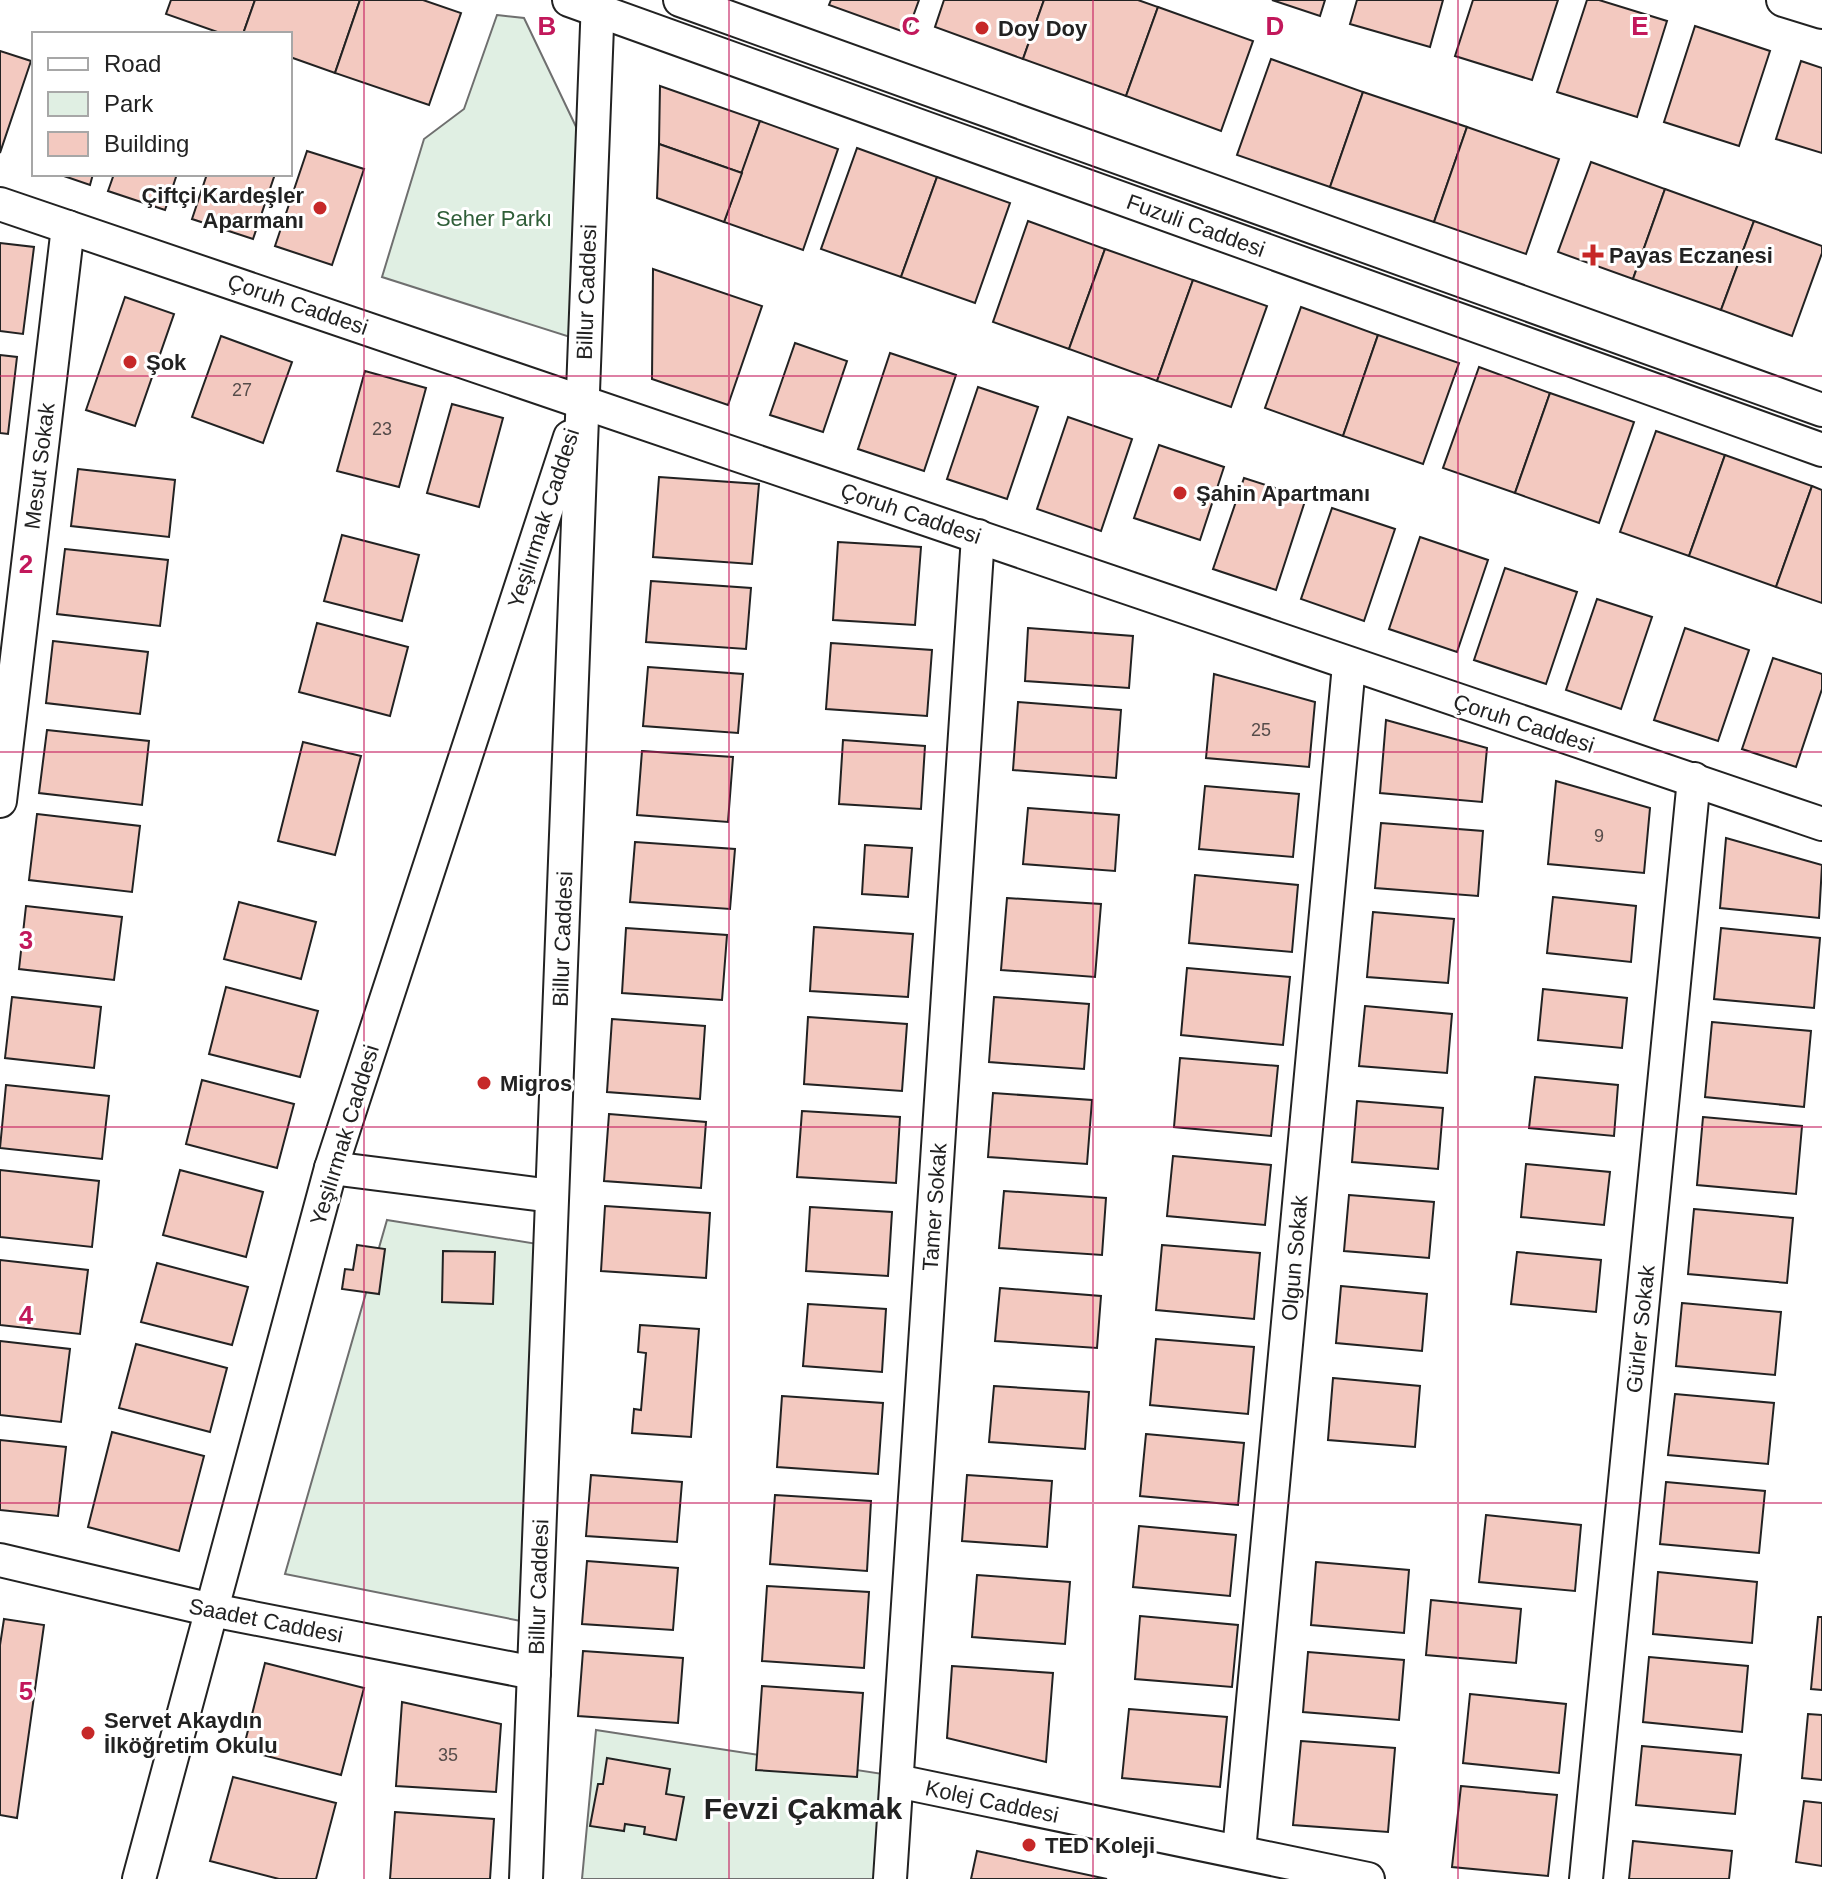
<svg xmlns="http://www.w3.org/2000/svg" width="1822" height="1879" font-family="Helvetica,sans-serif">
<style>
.green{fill:#e0efe3;stroke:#6f6f6f;stroke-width:2}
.building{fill:#f3c9c0;stroke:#222;stroke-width:2}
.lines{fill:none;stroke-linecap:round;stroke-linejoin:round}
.minor-casing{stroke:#222;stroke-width:36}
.minor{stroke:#fff;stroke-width:32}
.grid{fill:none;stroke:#c2185b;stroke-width:2;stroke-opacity:0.55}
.poi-dot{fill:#c62828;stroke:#fff;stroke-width:3}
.labels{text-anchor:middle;stroke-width:6;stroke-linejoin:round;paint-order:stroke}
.number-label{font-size:18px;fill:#564c4a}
.poi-label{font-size:22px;font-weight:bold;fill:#222;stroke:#fff;text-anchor:start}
.park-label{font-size:22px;fill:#2f5e38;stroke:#fff}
.street-label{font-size:22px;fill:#222;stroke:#fff}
.district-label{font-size:30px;font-weight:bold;fill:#222;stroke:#fff}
.grid-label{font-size:26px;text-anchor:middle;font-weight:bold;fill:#c2185b;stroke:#fff;stroke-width:6;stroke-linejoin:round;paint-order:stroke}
</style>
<rect width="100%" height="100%" fill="#fff"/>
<g class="green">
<polygon points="497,15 524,18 590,156 570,337 382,277 424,139 464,109"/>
<polygon points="387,1220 556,1247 536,1624 285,1574"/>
<polygon points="596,1730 896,1776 888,1879 582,1879"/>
</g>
<g class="building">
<polygon points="171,0 255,0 243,34 223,34 166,14"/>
<polygon points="255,0 360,0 335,73 290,57 290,34 243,34"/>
<polygon points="360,0 423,0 461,13 429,105 335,73"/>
<polygon points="831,0 919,0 907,33 829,5"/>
<polygon points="944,0 1044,0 1023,59 935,27"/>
<polygon points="1044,0 1138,0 1158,7 1126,96 1023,59"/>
<polygon points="1272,0 1325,0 1320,16"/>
<polygon points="1357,0 1443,0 1430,47 1350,24"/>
<polygon points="1473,0 1558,0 1532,80 1455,56"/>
<polygon points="1587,0 1599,0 1667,21 1637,117 1557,92"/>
<polygon points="1158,7 1253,41 1221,131 1126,96"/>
<polygon points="1695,26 1770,51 1739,146 1664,122"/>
<polygon points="0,51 31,61 0,153"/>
<polygon points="1271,59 1363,92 1330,187 1237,155"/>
<polygon points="1801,61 1822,68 1822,153 1776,139"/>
<polygon points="660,86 760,121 742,173 659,144"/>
<polygon points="1363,92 1467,127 1434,222 1330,187"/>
<polygon points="760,121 838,149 803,250 724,222"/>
<polygon points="1467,127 1559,159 1526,254 1434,222"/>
<polygon points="659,144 742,173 724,222 657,198"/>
<polygon points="857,148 937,177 901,277 821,249"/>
<polygon points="307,151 364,169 332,265 275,246"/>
<polygon points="1591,162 1665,189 1633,279 1558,252"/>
<polygon points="58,174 93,174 90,185"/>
<polygon points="114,174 177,174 165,210 108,191"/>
<polygon points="207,174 275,174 253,239 192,219"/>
<polygon points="937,177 1010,203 975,303 901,277"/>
<polygon points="1665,189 1754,221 1721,310 1633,279"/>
<polygon points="1028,221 1105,249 1069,349 993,322"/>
<polygon points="1754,221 1822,246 1822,253 1792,336 1721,310"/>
<polygon points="0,243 34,247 23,334 0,331"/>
<polygon points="1105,249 1193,280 1157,381 1069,349"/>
<polygon points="653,269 762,306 728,405 652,379"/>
<polygon points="1193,280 1267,306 1231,407 1157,381"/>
<polygon points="125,297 174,314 135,426 86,410"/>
<polygon points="1301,307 1378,335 1343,436 1265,408"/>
<polygon points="1378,335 1459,363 1423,464 1343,436"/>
<polygon points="221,336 292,362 263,443 192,417"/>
<polygon points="795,343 847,361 823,432 770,415"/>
<polygon points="890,353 956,375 924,471 858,449"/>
<polygon points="0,355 17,357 8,434 0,433"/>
<polygon points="1479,367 1550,393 1515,493 1443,468"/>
<polygon points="365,371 426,388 399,487 337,471"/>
<polygon points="978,387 1038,407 1007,499 947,479"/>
<polygon points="1550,393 1634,422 1599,523 1515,493"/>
<polygon points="452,404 503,418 479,507 427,493"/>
<polygon points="1068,417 1132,439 1101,531 1037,509"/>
<polygon points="1656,431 1725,455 1689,556 1620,532"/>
<polygon points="1159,445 1224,467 1200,540 1134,518"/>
<polygon points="1725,455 1812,486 1776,587 1689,556"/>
<polygon points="78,469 175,480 169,537 71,526"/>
<polygon points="659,477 759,484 752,564 653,557"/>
<polygon points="1244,478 1306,498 1276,590 1213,569"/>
<polygon points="1812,486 1822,490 1822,603 1776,587"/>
<polygon points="1332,508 1395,529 1364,621 1301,599"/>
<polygon points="342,535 419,555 402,621 324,601"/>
<polygon points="1420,537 1488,560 1457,652 1389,629"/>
<polygon points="838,542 921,547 915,625 833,620"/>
<polygon points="65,549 168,560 160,626 57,614"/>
<polygon points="1505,568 1577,592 1546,684 1474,660"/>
<polygon points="651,581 751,588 746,649 646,642"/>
<polygon points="1597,599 1652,617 1621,709 1566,690"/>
<polygon points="317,623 408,647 390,716 299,692"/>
<polygon points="1028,628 1133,636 1129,688 1025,681"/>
<polygon points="1685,628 1749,650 1718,741 1654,720"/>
<polygon points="53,641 148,652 140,714 46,703"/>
<polygon points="831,643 932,650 927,716 826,709"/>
<polygon points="1773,658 1822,674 1822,689 1796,767 1742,749"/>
<polygon points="648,667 743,674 738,733 643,726"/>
<polygon points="1214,674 1315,702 1309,767 1206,758"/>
<polygon points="1018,702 1121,710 1116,778 1013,770"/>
<polygon points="1386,720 1487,748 1482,802 1380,793"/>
<polygon points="47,730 149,741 142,805 39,793"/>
<polygon points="843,740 925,746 921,809 839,804"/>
<polygon points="303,742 361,756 335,855 278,841"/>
<polygon points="642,751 733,757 728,822 637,815"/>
<polygon points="1556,781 1650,808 1644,873 1548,864"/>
<polygon points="1205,786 1299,794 1293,857 1199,849"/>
<polygon points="1028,808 1119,815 1115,871 1023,864"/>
<polygon points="37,814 140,826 132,892 29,880"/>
<polygon points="1381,823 1483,831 1478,896 1375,888"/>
<polygon points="1726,838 1822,865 1819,918 1720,908"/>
<polygon points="635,842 735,849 730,909 630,902"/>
<polygon points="865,845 912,848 908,897 862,894"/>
<polygon points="1195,875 1298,885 1292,952 1189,943"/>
<polygon points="1553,897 1636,906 1631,962 1547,953"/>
<polygon points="1007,898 1101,904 1095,977 1001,970"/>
<polygon points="239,902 316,922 301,979 224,959"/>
<polygon points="26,906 122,917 114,980 19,969"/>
<polygon points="1373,912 1454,919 1448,983 1367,977"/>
<polygon points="814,927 913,934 908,997 810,991"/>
<polygon points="626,928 727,935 722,1000 622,993"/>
<polygon points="1721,928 1820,938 1814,1008 1714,999"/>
<polygon points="1187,968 1290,977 1283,1045 1181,1035"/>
<polygon points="226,987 318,1011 300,1077 209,1054"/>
<polygon points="1543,989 1627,998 1622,1048 1538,1040"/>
<polygon points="12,997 101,1007 94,1068 5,1058"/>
<polygon points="994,997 1089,1004 1084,1069 989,1062"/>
<polygon points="1365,1006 1452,1014 1447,1073 1359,1066"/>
<polygon points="808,1017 907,1024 902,1091 804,1084"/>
<polygon points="612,1019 705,1026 700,1099 607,1092"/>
<polygon points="1712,1022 1811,1031 1804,1107 1705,1097"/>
<polygon points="1180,1058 1278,1066 1271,1136 1174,1127"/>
<polygon points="1535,1077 1618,1085 1614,1136 1529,1128"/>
<polygon points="202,1080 294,1104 277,1168 186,1144"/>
<polygon points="6,1085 109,1096 102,1159 0,1148"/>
<polygon points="993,1093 1092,1100 1087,1164 988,1157"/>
<polygon points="1357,1101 1443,1108 1438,1169 1352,1162"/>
<polygon points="802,1111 900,1117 896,1183 797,1177"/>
<polygon points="609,1114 706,1122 701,1188 604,1181"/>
<polygon points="1703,1117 1802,1126 1796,1194 1697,1185"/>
<polygon points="1173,1156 1271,1165 1265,1225 1167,1216"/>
<polygon points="1526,1164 1610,1172 1604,1225 1521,1217"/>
<polygon points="0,1170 99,1181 92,1247 0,1237"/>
<polygon points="180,1170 263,1192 246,1257 163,1235"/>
<polygon points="1004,1191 1106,1198 1102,1255 999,1248"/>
<polygon points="1349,1195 1434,1202 1429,1258 1344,1251"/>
<polygon points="605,1206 710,1213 706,1278 601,1271"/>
<polygon points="810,1207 892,1212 888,1276 806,1271"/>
<polygon points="1694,1209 1793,1218 1787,1283 1688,1274"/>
<polygon points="357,1245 385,1249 379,1294 342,1289 345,1269 353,1270"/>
<polygon points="1162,1245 1260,1253 1254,1319 1156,1310"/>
<polygon points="443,1251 495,1252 493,1304 442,1302"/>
<polygon points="1517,1252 1601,1260 1596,1312 1511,1304"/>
<polygon points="0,1260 88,1270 80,1334 0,1325"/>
<polygon points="157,1263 248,1287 232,1345 141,1322"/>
<polygon points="1341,1286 1427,1294 1422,1351 1336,1343"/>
<polygon points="1000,1288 1101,1296 1097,1348 995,1341"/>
<polygon points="1682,1303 1781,1312 1775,1375 1676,1366"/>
<polygon points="808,1304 886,1309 882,1372 803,1366"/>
<polygon points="640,1325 699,1329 691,1437 632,1433 634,1409 641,1410 646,1353 638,1352"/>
<polygon points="1156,1339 1254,1347 1248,1414 1150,1405"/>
<polygon points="0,1341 70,1349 61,1422 0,1415"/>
<polygon points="136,1344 227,1368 210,1432 119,1408"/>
<polygon points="1333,1378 1420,1386 1415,1447 1328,1440"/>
<polygon points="994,1386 1089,1392 1085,1449 989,1442"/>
<polygon points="1675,1394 1774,1403 1768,1464 1668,1455"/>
<polygon points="782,1396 883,1403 878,1474 777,1467"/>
<polygon points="112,1432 204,1456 179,1551 88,1527"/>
<polygon points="1146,1434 1244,1443 1238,1505 1140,1496"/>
<polygon points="0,1440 66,1447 58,1516 0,1510"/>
<polygon points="591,1475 682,1482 677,1542 586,1536"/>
<polygon points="967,1475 1052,1481 1047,1547 962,1541"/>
<polygon points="1666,1482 1765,1491 1759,1553 1660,1544"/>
<polygon points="775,1495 871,1501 867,1571 770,1564"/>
<polygon points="1486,1515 1581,1525 1575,1591 1479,1582"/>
<polygon points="1139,1526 1236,1535 1230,1596 1133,1587"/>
<polygon points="587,1561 678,1568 673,1630 582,1624"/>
<polygon points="1316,1562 1409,1570 1404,1633 1311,1625"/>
<polygon points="1658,1572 1757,1582 1752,1643 1653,1634"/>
<polygon points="977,1575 1070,1582 1065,1644 972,1637"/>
<polygon points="767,1586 869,1592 864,1668 762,1661"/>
<polygon points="1431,1600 1521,1609 1516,1663 1426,1655"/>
<polygon points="1140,1616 1238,1625 1232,1687 1135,1679"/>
<polygon points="1818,1617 1822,1617 1822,1690 1811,1689"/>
<polygon points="4,1619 44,1625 17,1818 0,1815 0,1645"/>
<polygon points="583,1651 683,1658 678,1723 578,1716"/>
<polygon points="1308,1652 1404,1660 1399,1720 1303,1712"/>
<polygon points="1649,1657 1748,1666 1742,1732 1643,1722"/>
<polygon points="265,1663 364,1688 341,1775 243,1750"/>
<polygon points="952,1666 1053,1673 1046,1762 947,1738"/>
<polygon points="762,1686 863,1693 857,1777 756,1770"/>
<polygon points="1470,1694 1566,1704 1559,1773 1463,1763"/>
<polygon points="402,1702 501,1724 496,1792 396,1786"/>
<polygon points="1129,1709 1227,1717 1220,1787 1122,1778"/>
<polygon points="1808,1714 1822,1715 1822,1780 1802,1778"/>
<polygon points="1301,1741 1395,1748 1388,1832 1293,1825"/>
<polygon points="1642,1746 1741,1755 1735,1814 1636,1805"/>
<polygon points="607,1758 670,1769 666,1794 684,1797 676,1840 644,1834 645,1827 625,1824 624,1831 590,1826 598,1784 603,1784"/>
<polygon points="233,1777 336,1803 316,1879 279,1879 210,1861"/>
<polygon points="1461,1786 1557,1795 1548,1876 1452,1867"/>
<polygon points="1804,1801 1822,1803 1822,1866 1796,1862"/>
<polygon points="395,1812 494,1819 490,1879 390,1879"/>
<polygon points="1633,1841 1732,1851 1729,1879 1629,1879"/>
<polygon points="977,1851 1107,1879 971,1879"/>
</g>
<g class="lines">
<defs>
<g id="minor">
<polyline points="569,0 1822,450"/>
<polyline points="680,0 1822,410"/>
<polyline points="1783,0 1822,12"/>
<polyline points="0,204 1822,824"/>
<polyline points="0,801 68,227"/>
<polyline points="331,1168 552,1196"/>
<polyline points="0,1560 212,1610 534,1673"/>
<polyline points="897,1781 1368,1879"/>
<polyline points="1239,1851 1349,665"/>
<polyline points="139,1879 331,1168 570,437"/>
<polyline points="526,1879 598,0"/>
<polyline points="890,1879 978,536"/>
<polyline points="1586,1879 1694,779"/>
</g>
</defs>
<use href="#minor" class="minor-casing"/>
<use href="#minor" class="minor"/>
</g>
<path class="grid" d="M364,0V1879M729,0V1879M1093,0V1879M1458,0V1879M0,376H1822M0,752H1822M0,1127H1822M0,1503H1822"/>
<g class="poi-dot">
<circle cx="982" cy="28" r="8"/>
<circle cx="320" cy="208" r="8"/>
<path d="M1589 243h8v8h8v8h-8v8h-8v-8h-8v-8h8z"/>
<circle cx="130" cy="362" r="8"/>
<circle cx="1180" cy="493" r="8"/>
<circle cx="484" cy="1083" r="8"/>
<circle cx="88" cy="1733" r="8"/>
<circle cx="1029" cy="1845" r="8"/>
</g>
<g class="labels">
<g class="number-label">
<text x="242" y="396">27</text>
<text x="382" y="435">23</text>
<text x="1261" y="736">25</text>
<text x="1599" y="842">9</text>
<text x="448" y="1761">35</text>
</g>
<g class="poi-label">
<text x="998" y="36">Doy Doy</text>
<text x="304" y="203" text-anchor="end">Çiftçi Kardeşler<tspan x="304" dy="25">Aparmanı</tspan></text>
<text x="1609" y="263">Payas Eczanesi</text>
<text x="146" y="370">Şok</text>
<text x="1196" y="501">Şahin Apartmanı</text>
<text x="500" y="1091">Migros</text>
<text x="104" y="1728">Servet Akaydın<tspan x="104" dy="25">İlköğretim Okulu</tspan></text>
<text x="1045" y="1853">TED Koleji</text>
</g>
<g class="park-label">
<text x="494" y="226">Seher Parkı</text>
</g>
<g class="street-label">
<text transform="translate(1196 225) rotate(20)" y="8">Fuzuli Caddesi</text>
<text transform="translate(586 292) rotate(-88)" y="8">Billur Caddesi</text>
<text transform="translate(298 304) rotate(19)" y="8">Çoruh Caddesi</text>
<text transform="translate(39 466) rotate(-83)" y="8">Mesut Sokak</text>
<text transform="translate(911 513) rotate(19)" y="8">Çoruh Caddesi</text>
<text transform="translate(543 518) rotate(-72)" y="8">Yeşilırmak Caddesi</text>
<text transform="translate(1524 723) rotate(18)" y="8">Çoruh Caddesi</text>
<text transform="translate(562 939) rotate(-88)" y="8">Billur Caddesi</text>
<text transform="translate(344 1135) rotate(-73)" y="8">Yeşilırmak Caddesi</text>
<text transform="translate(934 1207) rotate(-86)" y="8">Tamer Sokak</text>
<text transform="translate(1294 1258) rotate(-85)" y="8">Olgun Sokak</text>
<text transform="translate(1640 1329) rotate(-84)" y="8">Gürler Sokak</text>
<text transform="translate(538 1587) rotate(-88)" y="8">Billur Caddesi</text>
<text transform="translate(266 1620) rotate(11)" y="8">Saadet Caddesi</text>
<text transform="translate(992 1801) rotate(12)" y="8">Kolej Caddesi</text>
</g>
<g class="district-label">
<text x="803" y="1819">Fevzi Çakmak</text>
</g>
</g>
<g class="grid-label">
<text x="547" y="35">B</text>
<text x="911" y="35">C</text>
<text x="1275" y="35">D</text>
<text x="1640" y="35">E</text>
<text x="26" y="573">2</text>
<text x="26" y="949">3</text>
<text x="26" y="1324">4</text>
<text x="26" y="1700">5</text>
</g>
<rect x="32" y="32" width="260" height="144" fill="#ffffff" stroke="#a7a7a7" stroke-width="2"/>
<rect x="48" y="58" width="40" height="12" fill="#ffffff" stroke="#a7a7a7" stroke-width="2"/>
<text x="104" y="72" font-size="24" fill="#222222">Road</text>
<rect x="48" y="92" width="40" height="24" fill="#e0efe3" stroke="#a7a7a7" stroke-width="2"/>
<text x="104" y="112" font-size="24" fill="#222222">Park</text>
<rect x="48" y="132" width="40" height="24" fill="#f3c9c0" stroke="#a7a7a7" stroke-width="2"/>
<text x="104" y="152" font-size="24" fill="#222222">Building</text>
</svg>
